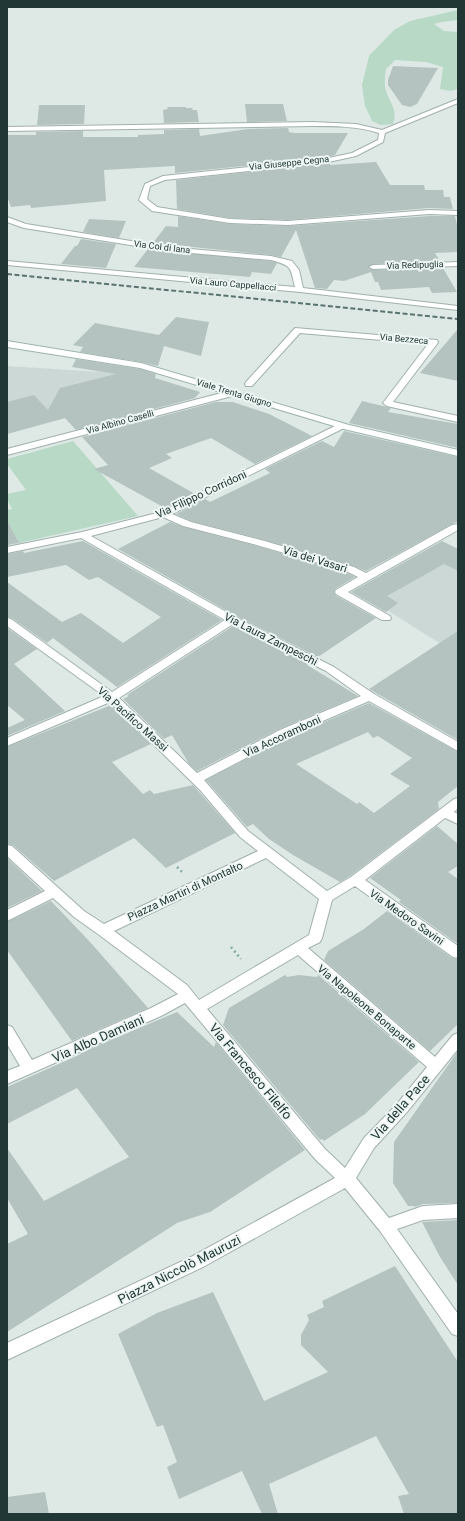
<svg xmlns="http://www.w3.org/2000/svg" width="465" height="1521" font-family="Roboto,sans-serif">
<style>
.built{fill:#ccd8d5}
.green{fill:#b7d9c5}
.building{fill:#b4c3bf;fill-rule:evenodd}
.lines{fill:none;stroke-linecap:round;stroke-linejoin:round}
.street-casing{stroke:#a1b0ad;stroke-width:2}
.secondary-casing{stroke:#9eb4af;stroke-width:2}
.path{stroke:#80aba4;stroke-width:2.5;stroke-dasharray:2 3;stroke-linecap:butt}
.street{fill:#fff;fill-rule:evenodd}
.secondary{fill:#fff;fill-rule:evenodd}
.rail{stroke:#5a7370;stroke-width:2;stroke-dasharray:5 2.5;stroke-linecap:butt}
.labels{text-anchor:middle;stroke-width:4;stroke-linejoin:round;paint-order:stroke}
.far-street-label{font-size:9px;fill:#203735;stroke:#eef6f3}
.street-label{font-size:11px;fill:#203735;stroke:#eef6f3}
.near-street-label{font-size:13px;fill:#203735;stroke:#eef6f3}
</style>
<rect width="100%" height="100%" fill="#dee9e6"/>
<g class="built">
<polygon points="7,366 133,374 179,387 7,434"/>
<polygon points="458,551 458,738 441,644 357,591"/>
</g>
<g class="green">
<path d="M458,10V20L442,22L434,24L444,31L458,32V89L450,91L440,89L443,67L426,62L395,60L386,69C385,75 384,85 386,91C390,104 398,109 393,124L381,125L372,121L365,106L362,85L369,56L394,30L410,21Z"/>
<polygon points="73,441 138,516 19,543 7,520 7,510 12,509 7,499 7,494 26,490 7,464 7,459"/>
</g>
<g class="building">
<polygon points="393,66 438,68 417,104 410,107 402,105 388,85 388,80"/>
<polygon points="245,104 283,104 287,121 247,122"/>
<polygon points="39,105 85,105 84,124 37,125"/>
<polygon points="167,107 186,107 186,108 192,108 193,110 197,110 199,122 164,123 163,110 168,109"/>
<polygon points="288,128 289,132 294,133 348,133 335,155 324,158 175,173 175,166 104,170 106,201 31,208 30,205 11,207 7,196 7,135 36,135 36,132 83,131 83,137 138,137 138,135 164,134 164,130 199,129 200,136 248,129"/>
<polygon points="376,162 390,185 424,185 425,190 443,190 444,197 450,197 453,209 429,208 288,220 230,218 177,209 176,180 330,163 330,165"/>
<polygon points="178,216 230,224 288,226 429,216 455,216 458,229 458,252 435,253 440,261 373,264 368,268 373,270 443,268 457,292 432,293 429,287 381,290 378,282 375,282 371,272 344,281 334,280 327,289 315,288 296,230 281,257 271,255 153,243 166,226 178,227"/>
<polygon points="89,219 126,221 119,238 83,232"/>
<polygon points="81,239 116,244 106,268 61,264 75,246 77,246"/>
<polygon points="148,249 271,261 277,263 271,274 252,272 250,277 134,267"/>
<polygon points="176,317 209,322 201,356 164,346 158,366 141,362 80,352 83,347 73,345 95,323 159,335"/>
<polygon points="458,329 458,381 420,373"/>
<polygon points="76,359 140,369 156,374 155,378 200,392 195,398 76,430 65,418 7,434 7,402 34,395 48,410 60,388 116,374 72,367"/>
<polygon points="362,401 391,408 388,412 458,424 458,448 349,423"/>
<polygon points="216,402 233,402 269,414 312,436 255,464 211,438 166,454 172,458 149,468 195,494 165,508 94,469 108,465 82,437"/>
<polygon points="344,431 458,457 458,521 366,571 354,566 261,539 191,521 176,514 205,499 210,502 270,473 265,469 322,441 334,447"/>
<polygon points="7,520 19,543 7,545"/>
<polygon points="170,522 183,527 253,545 345,572 355,577 335,589 334,591 335,595 376,618 318,657 238,617 118,549"/>
<polygon points="83,541 222,620 117,687 53,638 47,643 12,618 7,617 7,582 62,622 81,613 123,643 161,617 98,577 89,580 66,565 7,577 7,554 23,551 24,553"/>
<polygon points="442,541 458,549 458,571 444,564 387,596 398,603 386,612 351,592"/>
<polygon points="233,626 309,664 307,665 358,696 279,729 197,771 189,764 172,735 164,739 123,699 129,696 127,695"/>
<polygon points="7,628 37,649 14,664 65,711 7,736 7,728 25,720 7,705"/>
<polygon points="458,631 458,740 369,689"/>
<path d="M369,703L458,752V786L438,802L439,809L350,876L340,882L293,855L269,839L253,824L247,827L206,780L289,737ZM368,732L373,738L378,736L412,758L390,774L410,786L374,813L359,802L357,804L296,764Z"/>
<polygon points="111,705 151,744 112,762 143,794 150,790 154,794 193,785 235,833 166,868 134,838 54,881 13,845 7,844 7,747"/>
<polygon points="437,826 458,844 458,866 448,872 458,879 458,944 399,902 401,900 370,878"/>
<polygon points="7,858 42,891 7,908"/>
<polygon points="51,901 91,943 148,1008 72,1041 7,950 7,922"/>
<polygon points="387,911 452,958 458,959 458,1024 430,1051 324,960 328,951 364,929"/>
<polygon points="285,975 287,977 299,975 317,977 318,975 419,1062 365,1114 324,1141 322,1139 320,1140 223,1025 229,1008"/>
<polygon points="177,1012 214,1047 216,1042 305,1150 210,1212 177,1223 7,1332 7,1244 28,1234 7,1198 7,1148 44,1201 129,1157 77,1088 7,1124 7,1087 81,1054 80,1053"/>
<polygon points="458,1051 458,1203 423,1204 415,1207 414,1206 408,1206 393,1183 394,1142"/>
<polygon points="458,1220 458,1285 440,1257 422,1222"/>
<polygon points="395,1266 458,1362 458,1514 404,1514 398,1496 409,1494 376,1436 269,1484 278,1514 262,1514 242,1471 179,1499 167,1467 177,1462 163,1425 157,1427 118,1334 157,1313 213,1292 264,1401 328,1372 301,1345 301,1335 309,1320 307,1315 324,1307 322,1301"/>
<polygon points="45,1492 49,1514 7,1514 7,1497"/>
</g>
<g class="lines">
<defs>
<g id="street">
<path d="M458,99V103L385,133L383,142L356,156L324,163L165,180L150,186L147,199L157,207L230,219L288,221L429,210L458,211V215L429,214L288,225L230,223L152,211L139,200L145,184L163,176L324,159L352,153L378,140L379,133C357,126 335,126 312,126L7,131V127L312,122L356,124L382,130Z"/>
<path d="M7,217L26,224L168,247L271,256L292,261L299,270L303,288L458,306V310L300,292L7,265V261L295,287C290,266 292,266 271,260L168,251L24,228L7,222Z"/>
<polygon points="458,262 458,266 373,269 369,267 373,265"/>
<polygon points="295,328 437,340 438,342 437,344 393,402 458,416 458,422 387,406 383,403 428,344 300,333 252,386 246,386 245,384 246,382"/>
<polygon points="233,390 236,391 237,393 236,395 7,455 7,449"/>
<path d="M341,423L346,426L344,428L172,514L191,522L261,540L354,567L366,573L452,525L458,524V530L348,592L390,616L391,618L390,620H382L336,594L335,592L336,590L358,577L346,571L253,544L183,526L163,517L91,536L237,618L334,667L374,694L458,742V751L369,701L288,736L204,780L248,831L327,891L351,877L454,799L458,798V808L454,812L458,814V824L445,818L365,880L458,946V958L453,957L355,886L332,900L322,938L320,942L308,948L435,1057L453,1035L458,1033V1049L407,1112L374,1148L356,1178L389,1218L423,1206L458,1204V1218L423,1220L397,1229L458,1314V1336L452,1334L380,1231L345,1188L203,1267L7,1360V1343L191,1257L335,1178L315,1159L185,1003L161,1016L7,1084V1071L20,1066L7,1044V1025L12,1027L32,1060L151,1008L178,994L98,934L74,917L53,898L7,921V910L45,891L7,856V845L12,846L84,911L104,924L258,851L240,837L200,790L110,702L7,746V738L104,696L7,626V618L11,619L112,692L225,620L81,538L7,553V547L82,532L161,512ZM233,624L326,671L361,696L280,730L197,773L119,698ZM266,858L319,899L309,935L199,1000L187,985L114,931ZM298,955L427,1067L397,1104L364,1138L345,1168L325,1149L207,1009Z"/>
</g>
<polygon id="secondary" points="7,341 141,363 349,425 458,450 458,456 344,429 140,368 7,347"/>
</defs>
<use href="#street" class="street-casing"/>
<use href="#secondary" class="secondary-casing"/>
<g class="path">
<polyline points="177,867 182,872"/>
<polyline points="231,947 241,959"/>
</g>
<use href="#street" class="street"/>
<use href="#secondary" class="secondary"/>
<polyline class="rail" points="7,274 458,319"/>
</g>
<g class="labels">
<g class="far-street-label">
<text transform="translate(289 163) rotate(-6)" y="3">Via Giuseppe Cegna</text>
<text transform="translate(162 247) rotate(7)" y="3">Via Col di lana</text>
<text transform="translate(415 265) rotate(-2)" y="3">Via Redipuglia</text>
<text transform="translate(233 284) rotate(5)" y="3">Via Lauro Cappellacci</text>
<text transform="translate(404 339) rotate(5)" y="3">Via Bezzeca</text>
<text transform="translate(234 393) rotate(17)" y="3">Viale Trenta Giugno</text>
<text transform="translate(120 422) rotate(-15)" y="3">Via Albino Caselli</text>
</g>
<g class="street-label">
<text transform="translate(201 494) rotate(-25)" y="4">Via Filippo Corridoni</text>
<text transform="translate(315 559) rotate(17)" y="4">Via dei Vasari</text>
<text transform="translate(271 639) rotate(27)" y="4">Via Laura Zampeschi</text>
<text transform="translate(133 719) rotate(42)" y="4">Via Pacifico Massi</text>
<text transform="translate(282 736) rotate(-25)" y="4">Via Accoramboni</text>
<text transform="translate(185 891) rotate(-25)" y="4">Piazza Martiri di Montalto</text>
<text transform="translate(407 917) rotate(35)" y="4">Via Medoro Savini</text>
<text transform="translate(367 1007) rotate(40)" y="4">Via Napoleone Bonaparte</text>
</g>
<g class="near-street-label">
<text transform="translate(98 1038) rotate(-24)" y="5">Via Albo Damiani</text>
<text transform="translate(251 1071) rotate(50)" y="5">Via Francesco Filelfo</text>
<text transform="translate(400 1107) rotate(-49)" y="5">Via della Pace</text>
<text transform="translate(179 1269) rotate(-27)" y="5">Piazza Niccolò Mauruzi</text>
</g>
</g>
<rect width="465" height="1521" fill="none" stroke="#203735" stroke-width="16"/>
</svg>
